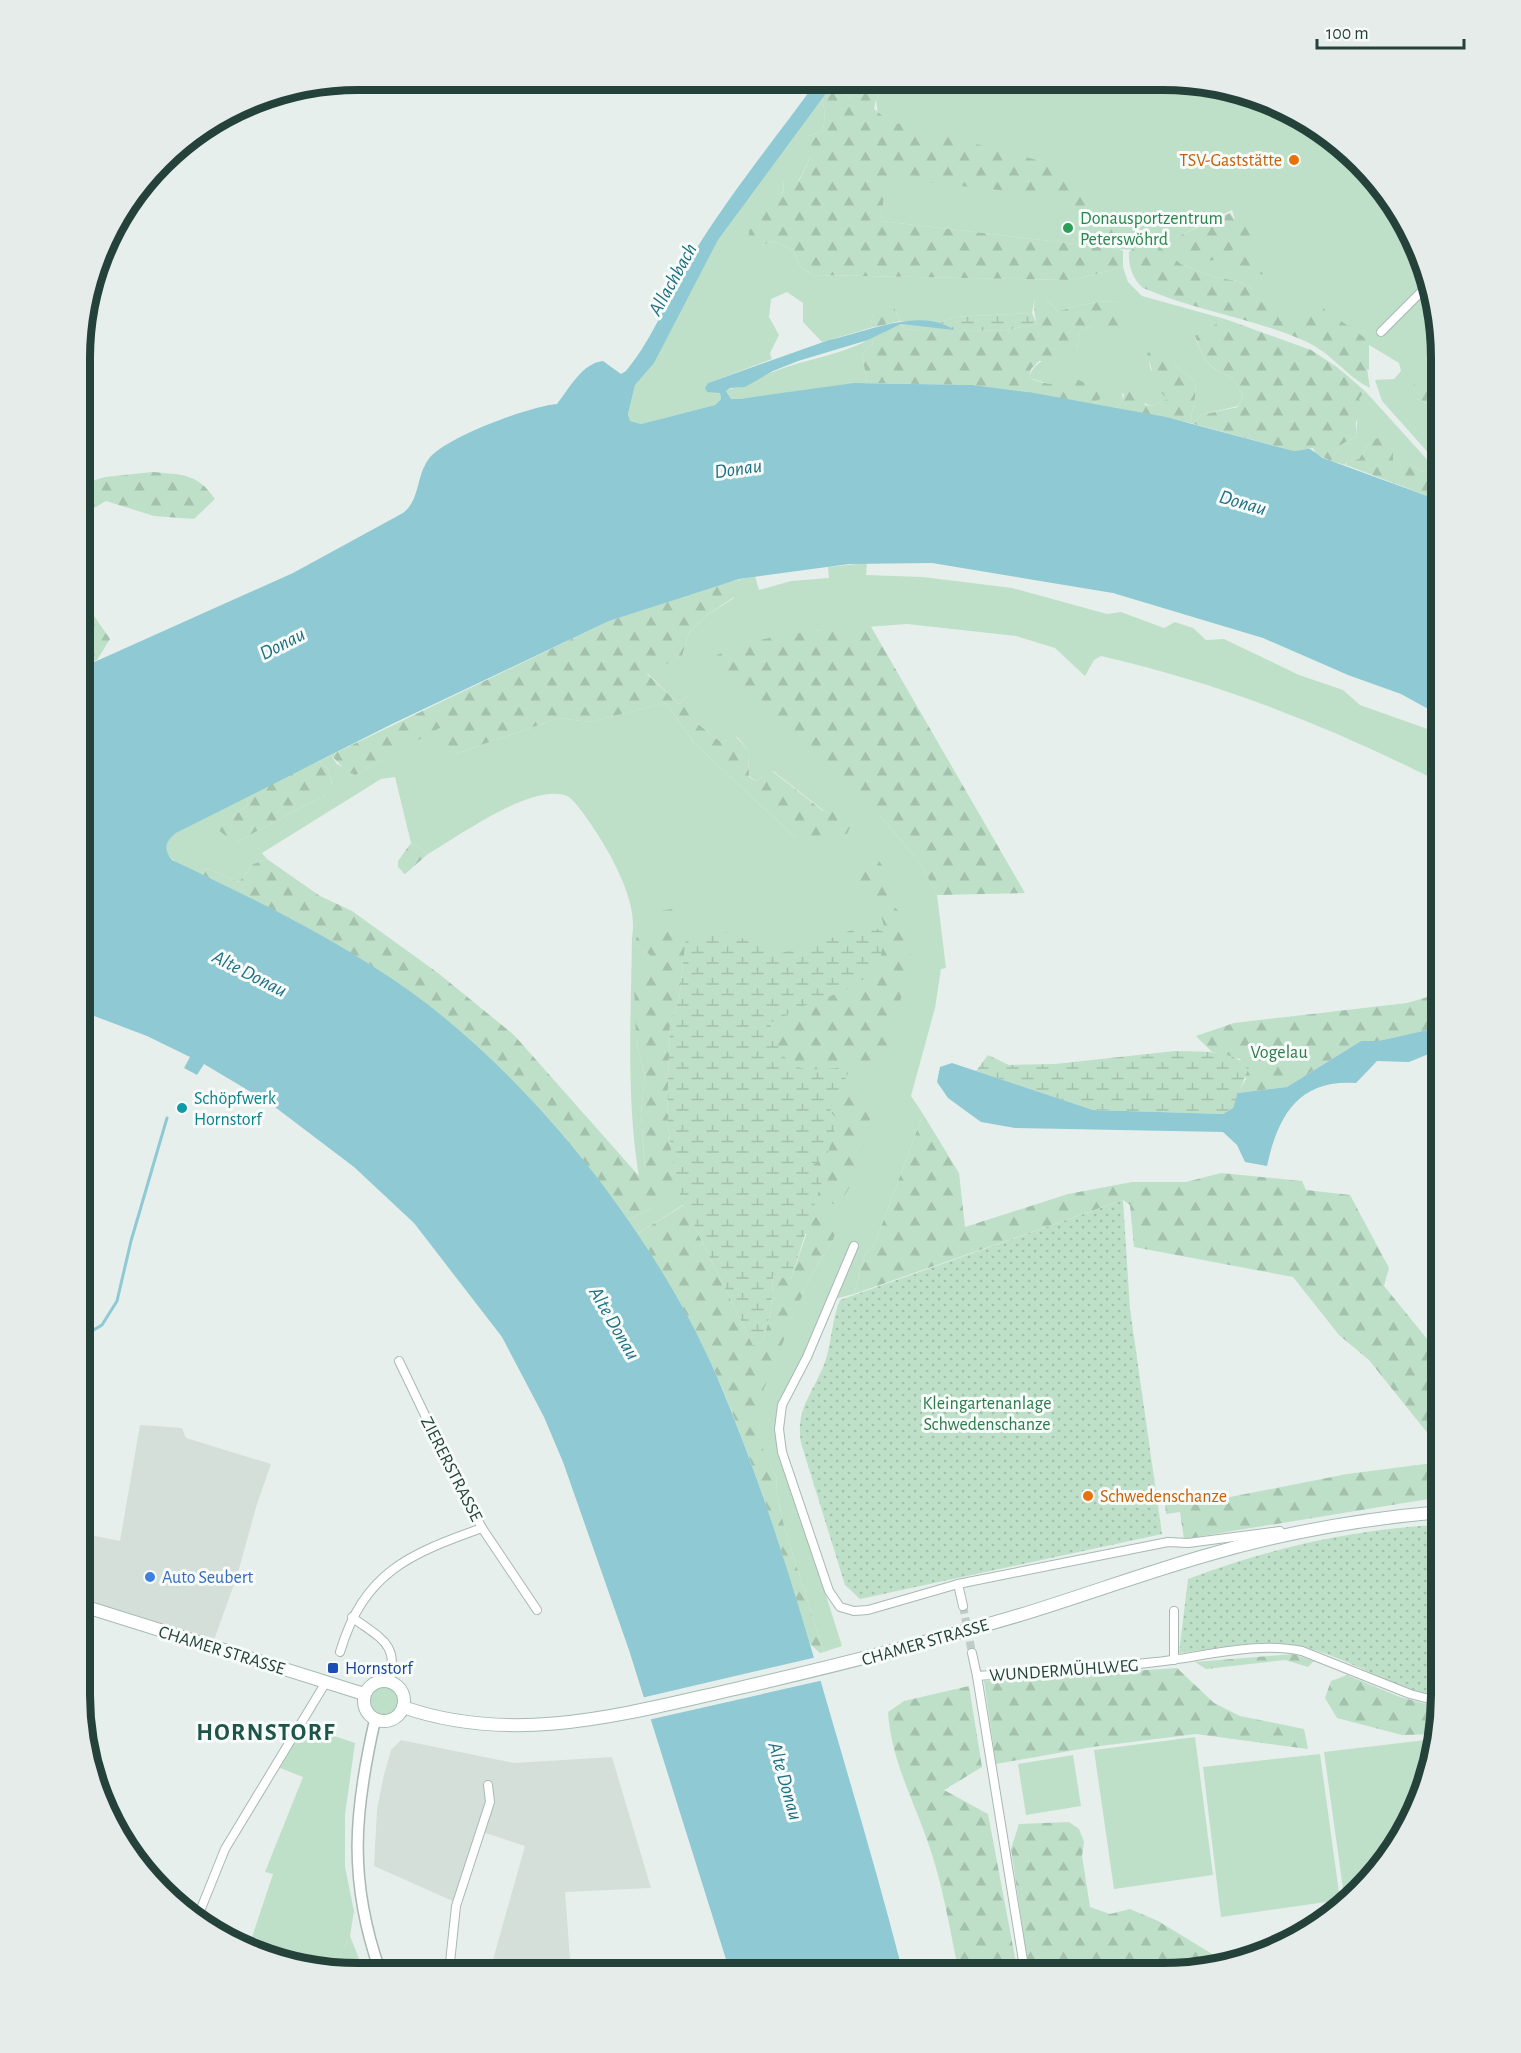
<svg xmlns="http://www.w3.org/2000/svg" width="1521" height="2053" font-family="'Alegreya Sans',sans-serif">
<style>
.built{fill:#d4dfda}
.grass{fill:#bfe0c8;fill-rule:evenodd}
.forest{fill:url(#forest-firs)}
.wetland{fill:url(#wetland-marsh)}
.park{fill:url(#park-crowns)}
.garden{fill:url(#garden-dots)}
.water{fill:#8ec9d4}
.pier{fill:#e6efeb}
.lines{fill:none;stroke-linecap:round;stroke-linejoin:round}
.stream{stroke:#8ec9d4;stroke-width:3}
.minor-tunnel{stroke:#bfccc8;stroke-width:8;stroke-dasharray:8 4;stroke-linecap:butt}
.minor-casing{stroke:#a8b8b2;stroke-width:10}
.tertiary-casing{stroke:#a8b8b2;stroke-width:13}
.secondary-casing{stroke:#a4bbb3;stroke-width:14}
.minor{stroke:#fff;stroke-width:8}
.tertiary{stroke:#fff;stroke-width:10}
.secondary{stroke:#fff;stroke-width:12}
.food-dot{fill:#e8710a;stroke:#f7fbf9;stroke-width:2}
.leisure-dot{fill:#2e9e5b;stroke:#f7fbf9;stroke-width:2}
.culture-dot{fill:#0f9aa8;stroke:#f7fbf9;stroke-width:2}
.shop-dot{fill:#3f7fe0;stroke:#f7fbf9;stroke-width:2}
.transit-dot{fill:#1a4fb4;stroke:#f7fbf9;stroke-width:2}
.labels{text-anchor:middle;stroke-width:6;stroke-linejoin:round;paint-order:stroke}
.food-label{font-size:18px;fill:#c56008;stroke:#f7fbf9;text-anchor:end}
.leisure-label{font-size:18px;fill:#27864d;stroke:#f7fbf9;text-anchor:start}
.park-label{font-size:18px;fill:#2d7a4b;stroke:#f7fbf9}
.culture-label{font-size:18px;fill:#0d838f;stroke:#f7fbf9;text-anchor:start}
.street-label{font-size:18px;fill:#24423a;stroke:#f7fbf9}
.shop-label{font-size:18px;fill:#366cbe;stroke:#f7fbf9;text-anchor:start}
.transit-label{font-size:18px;fill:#164399;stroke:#f7fbf9;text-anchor:start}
.water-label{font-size:20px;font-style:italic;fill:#1c6f80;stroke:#f7fbf9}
.district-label{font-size:24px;font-weight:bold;letter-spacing:1.5px;fill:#1f5548;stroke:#f7fbf9}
.rim{fill:none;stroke:#24423a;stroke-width:8}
</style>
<defs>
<pattern id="forest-firs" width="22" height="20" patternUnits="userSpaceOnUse" patternTransform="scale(1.5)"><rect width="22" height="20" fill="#bfe0c8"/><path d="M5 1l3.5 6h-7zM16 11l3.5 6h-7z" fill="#a4c1ad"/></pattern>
<pattern id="wetland-marsh" width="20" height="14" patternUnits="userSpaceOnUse" patternTransform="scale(1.5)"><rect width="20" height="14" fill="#bfe0c8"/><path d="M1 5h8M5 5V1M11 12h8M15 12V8" fill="none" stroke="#a4c1ad"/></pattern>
<pattern id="park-crowns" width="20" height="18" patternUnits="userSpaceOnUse" patternTransform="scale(1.5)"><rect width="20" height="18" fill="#bfe0c8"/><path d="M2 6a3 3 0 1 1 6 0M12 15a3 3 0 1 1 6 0" fill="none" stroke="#a4c1ad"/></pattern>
<pattern id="garden-dots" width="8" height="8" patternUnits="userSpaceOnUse" patternTransform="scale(1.5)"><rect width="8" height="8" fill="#bfe0c8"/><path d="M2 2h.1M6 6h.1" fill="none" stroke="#a4c1ad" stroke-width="1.8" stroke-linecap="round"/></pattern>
</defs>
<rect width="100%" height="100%" fill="#e6efeb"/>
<g class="built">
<polygon points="140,1425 182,1428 186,1438 271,1464 257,1504 237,1576 214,1640 80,1598 80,1533 120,1541"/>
<polygon points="401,1740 514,1763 612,1757 651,1888 565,1892 571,1972 492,1972 494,1956 525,1846 476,1830 455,1902 374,1866 377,1810 383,1779 391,1750"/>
</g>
<g class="grass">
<polygon points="831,81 869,81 850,99 842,89 829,88"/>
<path d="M891,81L1200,82L1269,101L1332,137L1413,235L1441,358V387L1423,377L1414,398L1438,408L1441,413V467L1382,401L1375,380L1394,379L1401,371L1399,363L1369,345V370L1271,324L1253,289L1238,281L1213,277L1181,264L1163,252L1119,249L881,221L885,178L876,99ZM1232,210L1242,242L1171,240Z"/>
<path d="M821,98L825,112L823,131L808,136L811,156L798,182L784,180L783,191L760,218L761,246L772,241L793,250L800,266L812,275L1073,280L1123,267L1128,282L1142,296L1225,319L1195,337C1204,360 1209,369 1233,378L1243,396L1238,406L1201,415L1194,424L1191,423C1192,406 1197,400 1195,381L1174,365L1148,352L1150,368L1169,399L1151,406L1122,393L1123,400L1116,408L1092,404L1100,399L1029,378C1034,357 1059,355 1077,350L1079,331L1093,325L1119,303C1098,298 1079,307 1057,311L1046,297H1035L1032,313L955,317L937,324L900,321L895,309L873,314L870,328L822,342L803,322V303L787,292L771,299L769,317L779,335L770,353L772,359L708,383L710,392L717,390L720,393L721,399L715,405L641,424L630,421L628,414L635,385L654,362L718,240Z"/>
<polygon points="901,324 928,326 922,331 905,329"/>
<polygon points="1037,324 1037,333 1010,333 1006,330"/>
<path d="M875,336L872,345L862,354L867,383L739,399H731L726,391C733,386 741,389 747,385C788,359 839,359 875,336Z"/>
<polygon points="1365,391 1432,465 1423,472 1408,463 1393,463 1370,442 1359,459 1347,461 1345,465 1331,461 1339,446 1356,436 1359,399"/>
<path d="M867,563L866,575L923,577L1012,588L1107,614L1121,612L1164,628L1175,622L1193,628L1206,640L1224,639L1299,675L1343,690L1360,705L1433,731L1441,737V783C1334,728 1220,683 1101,656L1094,660L1085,676L1055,648L1016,636L907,624L813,631L880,816L921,864L937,895L946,968L941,969L935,1008L911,1096L923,1114L874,1246L865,1253L854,1294L827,1301L817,1330L786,1390L778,1443L842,1646L824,1652L785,1530L776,1490L777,1478L749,1422L810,1277L833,1240L683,1205L637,1234L628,1220L655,1207L672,1144L667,1117L684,963L675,935L662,925L636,945L650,955L636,1041L645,1075L641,1113L645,1168L639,1177C626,1098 631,1017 632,937C637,910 623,880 610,855C604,844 578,801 567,796C533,782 459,836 428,854L411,843L395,777L381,779L262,853L267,859L253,864L239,882L206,868L200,874C184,866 148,854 176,833L245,796L248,805L232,817L235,843L325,795L332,784L329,770L319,761L331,755L337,764L356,775L445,724L455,754L559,718L590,722L666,703L694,743L795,837L824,811L773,771L756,781L749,776L748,750L737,737L721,742L694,721L688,695L679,704L647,673L682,656L689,632L707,615L734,598L720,584L755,576L759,590L791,581L829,578L828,567Z"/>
<circle cx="383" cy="1702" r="15"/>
<polygon points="304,1726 355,1743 345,1815 345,1867 354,1911 350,1936 333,1971 322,1971 258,1947 259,1942 251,1940 273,1874 265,1872 303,1777 280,1768"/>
<polygon points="1195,1737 1213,1875 1114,1889 1094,1750"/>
<path d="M1426,1740C1429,1754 1431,1767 1427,1781C1421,1807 1369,1894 1345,1903L1324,1752Z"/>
<polygon points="1320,1754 1340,1900 1221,1917 1203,1767"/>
<polygon points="1073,1755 1081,1806 1026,1815 1018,1764"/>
<polygon points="1131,1964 1133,1973 1108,1973 1107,1967"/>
</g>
<g class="forest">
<polygon points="869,81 891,81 876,99 874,109 889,121 1048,163 1100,197 1116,241 1089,232 1065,197 886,178 881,221 1119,249 1123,251 1123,267 1073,280 812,275 800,266 793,250 772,241 761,246 753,245 749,239 749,231 760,218 754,207 767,197 774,199 783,192 784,180 790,177 799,181 811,156 802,144 808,136 823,131 825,112 821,98 829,88 842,89 850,99"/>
<path d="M1230,213L1234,219L1244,215L1253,241C1238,242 1235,250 1223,256C1205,267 1189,258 1173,248L1170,240Z"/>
<path d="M1137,246H1158L1181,264L1213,277L1238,281L1253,289L1267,283L1280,321L1324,308L1327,315L1331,314L1368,340L1365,356L1370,388C1347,377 1331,353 1307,342C1254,318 1196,311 1143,288C1133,279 1128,266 1129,252Z"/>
<polygon points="1243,256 1259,259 1264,274 1245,276 1235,267"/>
<path d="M1035,297H1046L1057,311C1079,307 1098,298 1119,303L1128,316L1119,327L1093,325L1079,331L1077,350L1067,361H1039L1031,369L1029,378C1046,385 1060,387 1076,379L1101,389L1100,399L1092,404L972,385L867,383L862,354L872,345L875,336L901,324L905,329L922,331L928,326L970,331L1006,330L1010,333H1037C1038,319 1032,316 1035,297Z"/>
<polygon points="886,303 895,309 900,321 870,328 873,314"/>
<path d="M1225,319L1311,350L1337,367L1365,391L1359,399L1364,409L1356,422V436L1339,446L1331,461L1316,454L1313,448L1294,451L1194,424L1201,415L1238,407L1243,396L1233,378C1209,369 1204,360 1195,336Z"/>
<path d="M1164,348L1174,365L1195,381C1197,401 1192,405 1191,423L1116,408L1123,400L1125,388L1142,392L1145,405L1151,406L1168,399L1157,389L1147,353Z"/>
<polygon points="1426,376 1441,383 1441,413 1438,408 1414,398 1412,388 1417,380"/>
<polygon points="1383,435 1393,448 1393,463 1408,463 1423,472 1432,465 1441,474 1441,501 1346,465 1347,461 1359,459 1370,442"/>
<path d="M153,472C183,475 197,473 215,499L194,519L154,516L106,501L82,515V484L105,477Z"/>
<polygon points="720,584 734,597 707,615 689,632 682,656 647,674 679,704 688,695 696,707 694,721 721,742 736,737 748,750 749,777 756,781 772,771 823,811 833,806 852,823 847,834 795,837 694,743 666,703 590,722 559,718 455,754 444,739 445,725 356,775 347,772 331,755 609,621"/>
<polygon points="81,597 110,639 97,660 81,668"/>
<path d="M870,625L1025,893L937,895L921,864L880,816L723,677L715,666L717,655C756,634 825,630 870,625Z"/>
<polygon points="319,761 329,770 332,785 325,795 235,843 217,829 221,817 232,817 248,805 245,796"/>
<polygon points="411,843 428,854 405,874 398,867 398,861"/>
<polygon points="876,857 897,885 884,899 904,915 912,944 908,974 891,1033 896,1050 888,1060 805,1071 779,1053 770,1023 810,1003 844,991 869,976 886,933 878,905 855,894 845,873"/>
<path d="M267,859L320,896L352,911L438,973L514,1035L639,1176L645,1167L641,1113L645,1075L636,1041L634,981L650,955L636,945V938L662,925L659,911L677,908L675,934L686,938L679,1000L670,1024L667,1117L675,1180L667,1195L655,1207L628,1220C566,1136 496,1055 411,993C346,945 273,909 200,874L206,868L239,882L253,864Z"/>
<polygon points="1441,993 1441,1027 1378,1041 1361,1041 1287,1087 1238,1093 1246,1079 1240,1059 1212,1052 1196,1036 1234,1023 1407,1003"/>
<path d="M852,1078C866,1090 859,1102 873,1114L868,1123L872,1127L854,1164L858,1171C853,1183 845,1193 839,1206L816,1198L822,1181L813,1165L827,1155C829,1132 823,1086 852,1078Z"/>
<polygon points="923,1114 959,1173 965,1227 1068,1194 1132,1182 1186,1182 1221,1173 1302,1181 1306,1190 1350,1195 1389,1268 1384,1286 1441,1356 1441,1450 1369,1360 1339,1335 1293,1277 1134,1247 1130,1205 1123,1200 854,1294 865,1253 874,1246"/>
<path d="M684,1205L753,1345L763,1341L771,1311L773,1275L791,1279L814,1212L826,1215L837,1227L833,1240L810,1277L750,1422L777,1478L776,1490L785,1530L824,1652L820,1653L810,1644C784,1558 757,1473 723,1390C700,1335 669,1284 637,1234Z"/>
<polygon points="1441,1462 1441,1497 1184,1539 1180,1512 1166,1514 1165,1503 1228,1493 1230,1497 1347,1474"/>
<polygon points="1293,1654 1314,1661 1308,1667 1285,1660 1206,1669 1195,1662"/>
<polygon points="1177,1668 1214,1703 1240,1716 1304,1729 1308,1749 1196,1734 1092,1747 996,1764 984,1681"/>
<polygon points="1347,1675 1400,1697 1441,1708 1437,1734 1402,1735 1337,1718 1325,1698 1331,1681"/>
<path d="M969,1686L982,1767L944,1790L988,1814L1018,1973H959C951,1936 945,1897 934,1861C920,1812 891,1764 888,1712L904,1701Z"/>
<polygon points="1069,1822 1079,1829 1084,1842 1082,1856 1090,1907 1110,1914 1130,1909 1158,1921 1222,1960 1163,1973 1130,1963 1097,1959 1029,1971 1011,1849 1019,1824"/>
</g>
<g class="wetland">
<polygon points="1032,313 1037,324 1006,330 970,331 954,330 937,324 955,317"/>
<path d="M867,924L886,933L879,963L869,976L844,991L810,1003L770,1023C785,1077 802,1072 851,1066C844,1086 835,1089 830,1112L838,1119L827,1156L813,1165L822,1181L791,1279L773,1276L771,1311L763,1341L753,1345L684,1205L675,1180L667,1117L670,1023L679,1000L686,938L728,932L778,954L824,941Z"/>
<path d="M1175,1051C1200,1052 1230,1049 1249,1067L1233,1108L1223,1114L1093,1110L976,1071L988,1055L1009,1065L1055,1064Z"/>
</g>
<polygon class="park" points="350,1936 364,1971 333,1971"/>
<g class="garden">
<path d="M1123,1200L1130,1309L1162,1534L860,1599L845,1585L801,1443C795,1406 815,1392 826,1359C832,1339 832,1319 840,1300Z"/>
<path d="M1441,1525V1697C1390,1688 1345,1655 1298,1646C1260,1638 1217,1649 1179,1653L1188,1579C1267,1549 1356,1528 1441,1525Z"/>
</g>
<g class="water">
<path d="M817,81H831L832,85L718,240L654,363L635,385L628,414L630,421L641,424L715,405L721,399L720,393L707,392L705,388L708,383L829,340C864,333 921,306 954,330L901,324L868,340L798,361L773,371L745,387L730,388L726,391L731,399H739L854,383L972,385L1034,393L1166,417L1294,451C1316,449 1303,445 1323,458L1441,501V716L1401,694L1348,675L1263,638L1113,593L932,563L849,564L739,579L609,621L392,724L176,833C165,842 163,849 172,860C254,899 337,939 411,992C538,1084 664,1246 723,1391C765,1493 797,1597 827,1703C853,1793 880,1882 903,1973L730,1972L629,1650L563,1462L544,1417L502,1337L414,1223L354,1167L271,1104L204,1064L197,1075L184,1068L190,1057L147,1036L81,1011V668L293,573L403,513C420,500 416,477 428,460C442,438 531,406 557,404C569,389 582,363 603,361L621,374L626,371C655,336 669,294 692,256C729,195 775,139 817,81Z"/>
<path d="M1441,1027V1049L1409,1062L1377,1061L1356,1083C1298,1079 1278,1116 1267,1166L1245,1162L1237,1145L1223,1132L1015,1128L981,1122L948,1098L937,1082L940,1067L952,1063L1093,1110L1223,1114L1233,1108L1238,1093L1287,1087L1361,1041H1378Z"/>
</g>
<polygon class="pier" points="817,1657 824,1680 648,1720 641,1698"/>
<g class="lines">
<polyline class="stream" points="80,1338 102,1325 117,1301 131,1241 167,1118"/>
<polyline class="minor-tunnel" points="963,1606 972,1653"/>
<defs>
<g id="minor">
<polyline points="1381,332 1425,288"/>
<polyline points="854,1246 807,1357 782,1405 779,1429 782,1452 829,1591 840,1607 854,1611 868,1610 958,1584 1168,1542 1188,1543 1280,1531"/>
<polyline points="482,1528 537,1610"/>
<polyline points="958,1584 963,1606"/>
<path d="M352,1617C379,1638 400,1643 389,1681"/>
<path d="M340,1652C364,1572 409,1554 482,1528L459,1486L399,1361"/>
<polyline points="972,1653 977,1676"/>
<polyline points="1174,1660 1174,1611"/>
<polyline points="196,1921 225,1849 326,1682"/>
<polyline points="449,1972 456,1906 490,1802 488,1785"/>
<path d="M1025,1973L977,1676C1036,1672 1096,1669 1156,1662C1203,1657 1255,1641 1302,1651L1410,1694L1441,1702"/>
</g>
<path id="tertiary" d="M375,1720C354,1812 348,1880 380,1971"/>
<g id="secondary">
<polyline points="80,1605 364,1694"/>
<circle cx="384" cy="1701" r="20"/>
<path d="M403,1707C515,1746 624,1714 735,1689C831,1667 926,1643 1020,1615C1082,1596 1142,1574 1204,1556C1281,1533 1361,1519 1441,1512"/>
</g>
</defs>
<use href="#minor" class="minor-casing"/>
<use href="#tertiary" class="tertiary-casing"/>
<use href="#secondary" class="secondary-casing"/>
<use href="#minor" class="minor"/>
<use href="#tertiary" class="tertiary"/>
<use href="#secondary" class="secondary"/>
</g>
<g class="food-dot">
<circle cx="1294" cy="160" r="6"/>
<circle cx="1088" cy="1496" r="6"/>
</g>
<circle class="leisure-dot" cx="1068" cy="228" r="6"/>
<circle class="culture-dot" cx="182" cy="1108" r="6"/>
<circle class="shop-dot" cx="150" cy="1577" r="6"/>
<rect class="transit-dot" x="327" y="1662" width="12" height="12" rx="3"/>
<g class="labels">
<g class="food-label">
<text x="1282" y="166">TSV-Gaststätte</text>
<text x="1100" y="1502" text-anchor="start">Schwedenschanze</text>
</g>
<g class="leisure-label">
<text x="1080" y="224">Donausportzentrum<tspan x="1080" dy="21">Peterswöhrd</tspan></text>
</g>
<g class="park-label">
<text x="1279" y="1058">Vogelau</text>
<text x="987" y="1409">Kleingartenanlage<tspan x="987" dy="21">Schwedenschanze</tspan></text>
</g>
<g class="culture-label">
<text x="194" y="1104">Schöpfwerk<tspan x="194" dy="21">Hornstorf</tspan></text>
</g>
<g class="street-label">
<text transform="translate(452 1469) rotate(63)" y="6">ZIERERSTRASSE</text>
<text transform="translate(925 1642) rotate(-16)" y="6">CHAMER STRASSE</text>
<text transform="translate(222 1650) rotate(17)" y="6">CHAMER STRASSE</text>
<text transform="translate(1064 1670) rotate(-4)" y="6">WUNDERMÜHLWEG</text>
</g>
<g class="shop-label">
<text x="162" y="1583">Auto Seubert</text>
</g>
<g class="transit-label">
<text x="345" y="1674">Hornstorf</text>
</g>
<g class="water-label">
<text transform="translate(672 279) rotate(-61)" y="7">Allachbach</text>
<text transform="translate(738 468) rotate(-8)" y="7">Donau</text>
<text transform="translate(1243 502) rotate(16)" y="7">Donau</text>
<text transform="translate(282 643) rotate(-27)" y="7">Donau</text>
<text transform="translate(250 973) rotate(27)" y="7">Alte Donau</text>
<text transform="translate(615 1323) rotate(60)" y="7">Alte Donau</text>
<text transform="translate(786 1781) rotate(74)" y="7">Alte Donau</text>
</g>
<g class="district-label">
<text x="266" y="1740">HORNSTORF</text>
</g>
</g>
<path d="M0 0H1521V2053H0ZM358 90H1163A268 268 0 0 1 1431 358V1695A268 268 0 0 1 1163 1963H358A268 268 0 0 1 90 1695V358A268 268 0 0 1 358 90Z" fill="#e6ecea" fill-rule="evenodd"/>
<path class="rim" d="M358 90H1163A268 268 0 0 1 1431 358V1695A268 268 0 0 1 1163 1963H358A268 268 0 0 1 90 1695V358A268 268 0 0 1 358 90Z"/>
<path d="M1317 39v9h147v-9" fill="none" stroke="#24423a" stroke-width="3"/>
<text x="1326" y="39" font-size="18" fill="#24423a" stroke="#f7fbf9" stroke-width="4.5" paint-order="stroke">100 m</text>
</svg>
